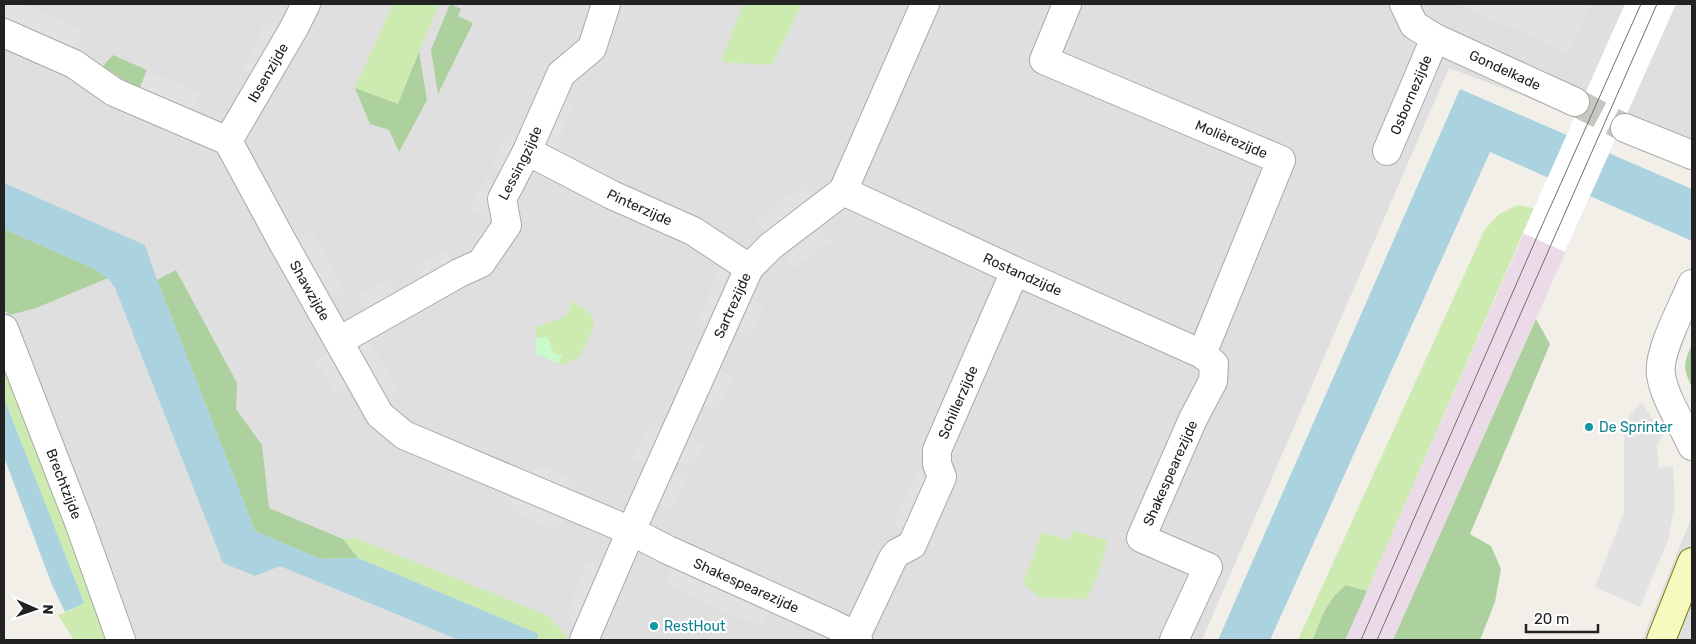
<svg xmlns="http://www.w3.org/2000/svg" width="1696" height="644" font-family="Rubik,sans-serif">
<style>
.residential{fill:#e0dfdf}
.industrial{fill:#ebdbe8}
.grass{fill:#cdebb0}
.forest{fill:#add19e}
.park{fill:#c8facc}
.parking{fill:#e2e2e2}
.water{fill:#aad3df}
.pier{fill:#fff}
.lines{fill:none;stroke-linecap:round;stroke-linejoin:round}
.street-tunnel{stroke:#c8c6c1;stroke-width:28;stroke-dasharray:28 14;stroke-linecap:butt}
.street-casing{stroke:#a9a9a9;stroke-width:30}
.secondary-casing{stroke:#707d05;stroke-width:30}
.street{stroke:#fff;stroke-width:28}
.secondary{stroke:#f7fabf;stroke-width:28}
.tram{stroke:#707070;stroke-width:1}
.culture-dot{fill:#0f9aa8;stroke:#fff;stroke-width:2}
.labels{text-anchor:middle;stroke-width:4.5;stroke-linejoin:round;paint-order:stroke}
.street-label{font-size:14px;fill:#222;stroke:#fff}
.culture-label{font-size:14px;fill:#0d838f;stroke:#fff;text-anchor:start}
</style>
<rect width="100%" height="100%" fill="#f2efe9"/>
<g class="residential">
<polygon points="4,4 1692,4 1692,159 1449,68 1202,640 124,640 4,341"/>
<polygon points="1692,516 1692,640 1642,640"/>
</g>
<polygon class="industrial" points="1625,4 1676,4 1393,640 1345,640"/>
<g class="grass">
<polygon points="393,4 439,4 398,104 355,88"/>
<polygon points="743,4 802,4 772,65 721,62"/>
<path d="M1518,205L1534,208L1367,591L1346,585C1327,600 1321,618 1313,640H1298L1485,229L1499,214Z"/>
<polygon points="573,301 592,315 594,327 579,357 564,365 559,363 562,355 554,353 547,337 536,338 536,327 566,316"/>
<polygon points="4,357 114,640 74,640 58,615 73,609 24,449 4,398"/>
<polygon points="1073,531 1108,540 1098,574 1087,599 1041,598 1023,584 1042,532 1069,540"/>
<polygon points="355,538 549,616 566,635 564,640 536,640 539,634 358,558 343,539"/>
</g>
<g class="forest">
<polygon points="450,4 461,9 458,16 473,23 438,94 431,50"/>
<polygon points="419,52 427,100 399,152 389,130 370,124 355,88 398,104"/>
<polygon points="113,55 147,70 140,88 127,82 103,66"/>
<polygon points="4,229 93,268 108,278 36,308 10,315 4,310"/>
<polygon points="176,270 237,383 236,409 262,445 269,508 343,539 358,558 320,559 255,531 157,280"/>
<polygon points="1536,319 1550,344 1470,534 1491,546 1501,569 1495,602 1480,640 1393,640"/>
<path d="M1692,344V388C1683,367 1683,365 1692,344Z"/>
<path d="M1346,585L1367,591L1345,640H1313C1321,618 1327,600 1346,585Z"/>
</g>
<polygon class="park" points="547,337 554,353 562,355 559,363 536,354 536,338"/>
<g class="parking">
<polygon points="4,4 22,4 82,30 74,47 4,17"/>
<polygon points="1456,4 1590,4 1569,53"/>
<polygon points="265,21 279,27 257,76 242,70"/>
<polygon points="147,70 199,93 191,110 140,88"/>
<polygon points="561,97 575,104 554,151 540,144"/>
<polygon points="508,134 523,142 507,174 492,166"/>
<polygon points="486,178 501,186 485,218 469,209"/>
<polygon points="806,183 816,197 766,233 756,220"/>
<polygon points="821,229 831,242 793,269 784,256"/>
<polygon points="311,230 345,292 330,300 296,239"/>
<polygon points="446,251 454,266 423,284 415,268"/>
<polygon points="720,268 735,274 710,331 695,324"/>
<polygon points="389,278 398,294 367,311 358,296"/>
<polygon points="749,297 764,304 749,337 734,330"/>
<polygon points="369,339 397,389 381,397 353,348"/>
<polygon points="328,352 350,387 337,395 315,361"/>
<polygon points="718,370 733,377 718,411 702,404"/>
<polygon points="1642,403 1663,435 1657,445 1659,468 1673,466 1675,503 1668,540 1640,607 1595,587 1624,512 1624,433 1629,416"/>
<polygon points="649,424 664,431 649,465 633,458"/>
<polygon points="687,437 703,445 692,468 676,461"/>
<polygon points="538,465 576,481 570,495 533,479"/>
<polygon points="918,468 932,475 906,531 892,524"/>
<polygon points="672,469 688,476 672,510 657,503"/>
<polygon points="515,496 563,518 557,531 509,510"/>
<polygon points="588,562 604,568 580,624 565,617"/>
<polygon points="673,565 770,609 762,628 664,584"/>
</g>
<g class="water">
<polygon points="1460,89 1692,189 1692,241 1490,152 1270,640 1218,640"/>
<polygon points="4,183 145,245 157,280 255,531 320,559 358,558 539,634 536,640 459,640 280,566 255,576 223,563 115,288 108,278 93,268 4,229"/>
<polygon points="4,398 84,603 65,612 52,585 4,457"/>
</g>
<polygon class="pier" points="1625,4 1676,4 1565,252 1523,233"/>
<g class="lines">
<polyline class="street-tunnel" points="1575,102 1625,128"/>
<defs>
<g id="street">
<path id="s1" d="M1067,4L1044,60L1281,160L1202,354"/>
<path id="s2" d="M1404,4L1414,25L1435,38L1575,102"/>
<path id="s3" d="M4,33L74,64L114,92L228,141L282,241L380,415L404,435L631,531L668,550L830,623L856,636L858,640"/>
<polyline points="1625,128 1692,155"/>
<path id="s4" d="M228,141L294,28L306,4"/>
<path id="s5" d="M527,151L612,195L693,231L749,268"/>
<path id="s6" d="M1387,151L1435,38"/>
<path id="s7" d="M843,191L1015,271L1202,354L1214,364L1213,381L1193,419L1141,538L1208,567L1174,640"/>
<path d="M1692,284C1683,306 1657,353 1661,375C1665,400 1682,423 1692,446"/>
<path id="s8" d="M4,329L80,525L121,640"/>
<path id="s9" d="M339,341L459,273L481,263L507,225L502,199L527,151L561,74L592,48L606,4"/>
<path id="s10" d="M856,636L893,558L897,553L912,545L942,477L937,464V450L1015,271"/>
<path id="s11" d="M584,640L631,531L749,268L771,246L843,191L925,4"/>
</g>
<polyline id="secondary" points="1661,640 1692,562"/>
</defs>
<use href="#street" class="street-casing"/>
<use href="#secondary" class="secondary-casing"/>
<use href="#street" class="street"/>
<use href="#secondary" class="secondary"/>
<g class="tram">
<polyline points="1361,640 1536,239 1641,4"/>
<polyline points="1377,640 1657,4"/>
</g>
</g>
<g class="culture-dot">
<circle cx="1589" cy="427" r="5"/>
<circle cx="654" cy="626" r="5"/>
</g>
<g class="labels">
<g class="street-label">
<text dy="5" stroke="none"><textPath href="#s2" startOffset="125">Gondelkade</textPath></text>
<text dy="5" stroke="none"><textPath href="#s4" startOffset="79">Ibsenzijde</textPath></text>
<text dy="5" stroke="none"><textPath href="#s6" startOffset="61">Osbornezijde</textPath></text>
<text dy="5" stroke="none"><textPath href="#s1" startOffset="264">Molièrezijde</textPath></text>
<text dy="5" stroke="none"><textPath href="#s9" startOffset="275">Lessingzijde</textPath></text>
<text dy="5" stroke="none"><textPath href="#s5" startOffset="126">Pinterzijde</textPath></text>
<text dy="5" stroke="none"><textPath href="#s7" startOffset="198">Rostandzijde</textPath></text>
<text dy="5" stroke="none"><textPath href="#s3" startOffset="420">Shawzijde</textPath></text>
<text dy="5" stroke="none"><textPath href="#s11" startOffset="366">Sartrezijde</textPath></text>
<text dy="5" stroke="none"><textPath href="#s10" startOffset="264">Schillerzijde</textPath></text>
<text transform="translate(1170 473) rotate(-66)" y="5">Shakespearezijde</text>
<text dy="5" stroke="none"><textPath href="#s8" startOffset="166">Brechtzijde</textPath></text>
<text dy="5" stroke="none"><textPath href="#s3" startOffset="968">Shakespearezijde</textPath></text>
</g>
<g class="culture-label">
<text x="1599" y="432">De Sprinter</text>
<text x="664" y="631">RestHout</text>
</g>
</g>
<rect width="1696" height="644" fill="none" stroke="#222222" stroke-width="10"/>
<g transform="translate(35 609) rotate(92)" stroke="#ffffff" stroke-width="4" paint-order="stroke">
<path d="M0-4L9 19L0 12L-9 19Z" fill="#222222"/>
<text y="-8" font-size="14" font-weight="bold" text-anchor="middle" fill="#222222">N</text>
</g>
<path d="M1526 624v8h72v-8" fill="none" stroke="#222222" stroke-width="2.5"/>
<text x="1534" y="624" font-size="15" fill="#222222" stroke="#ffffff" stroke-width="4" paint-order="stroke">20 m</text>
</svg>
